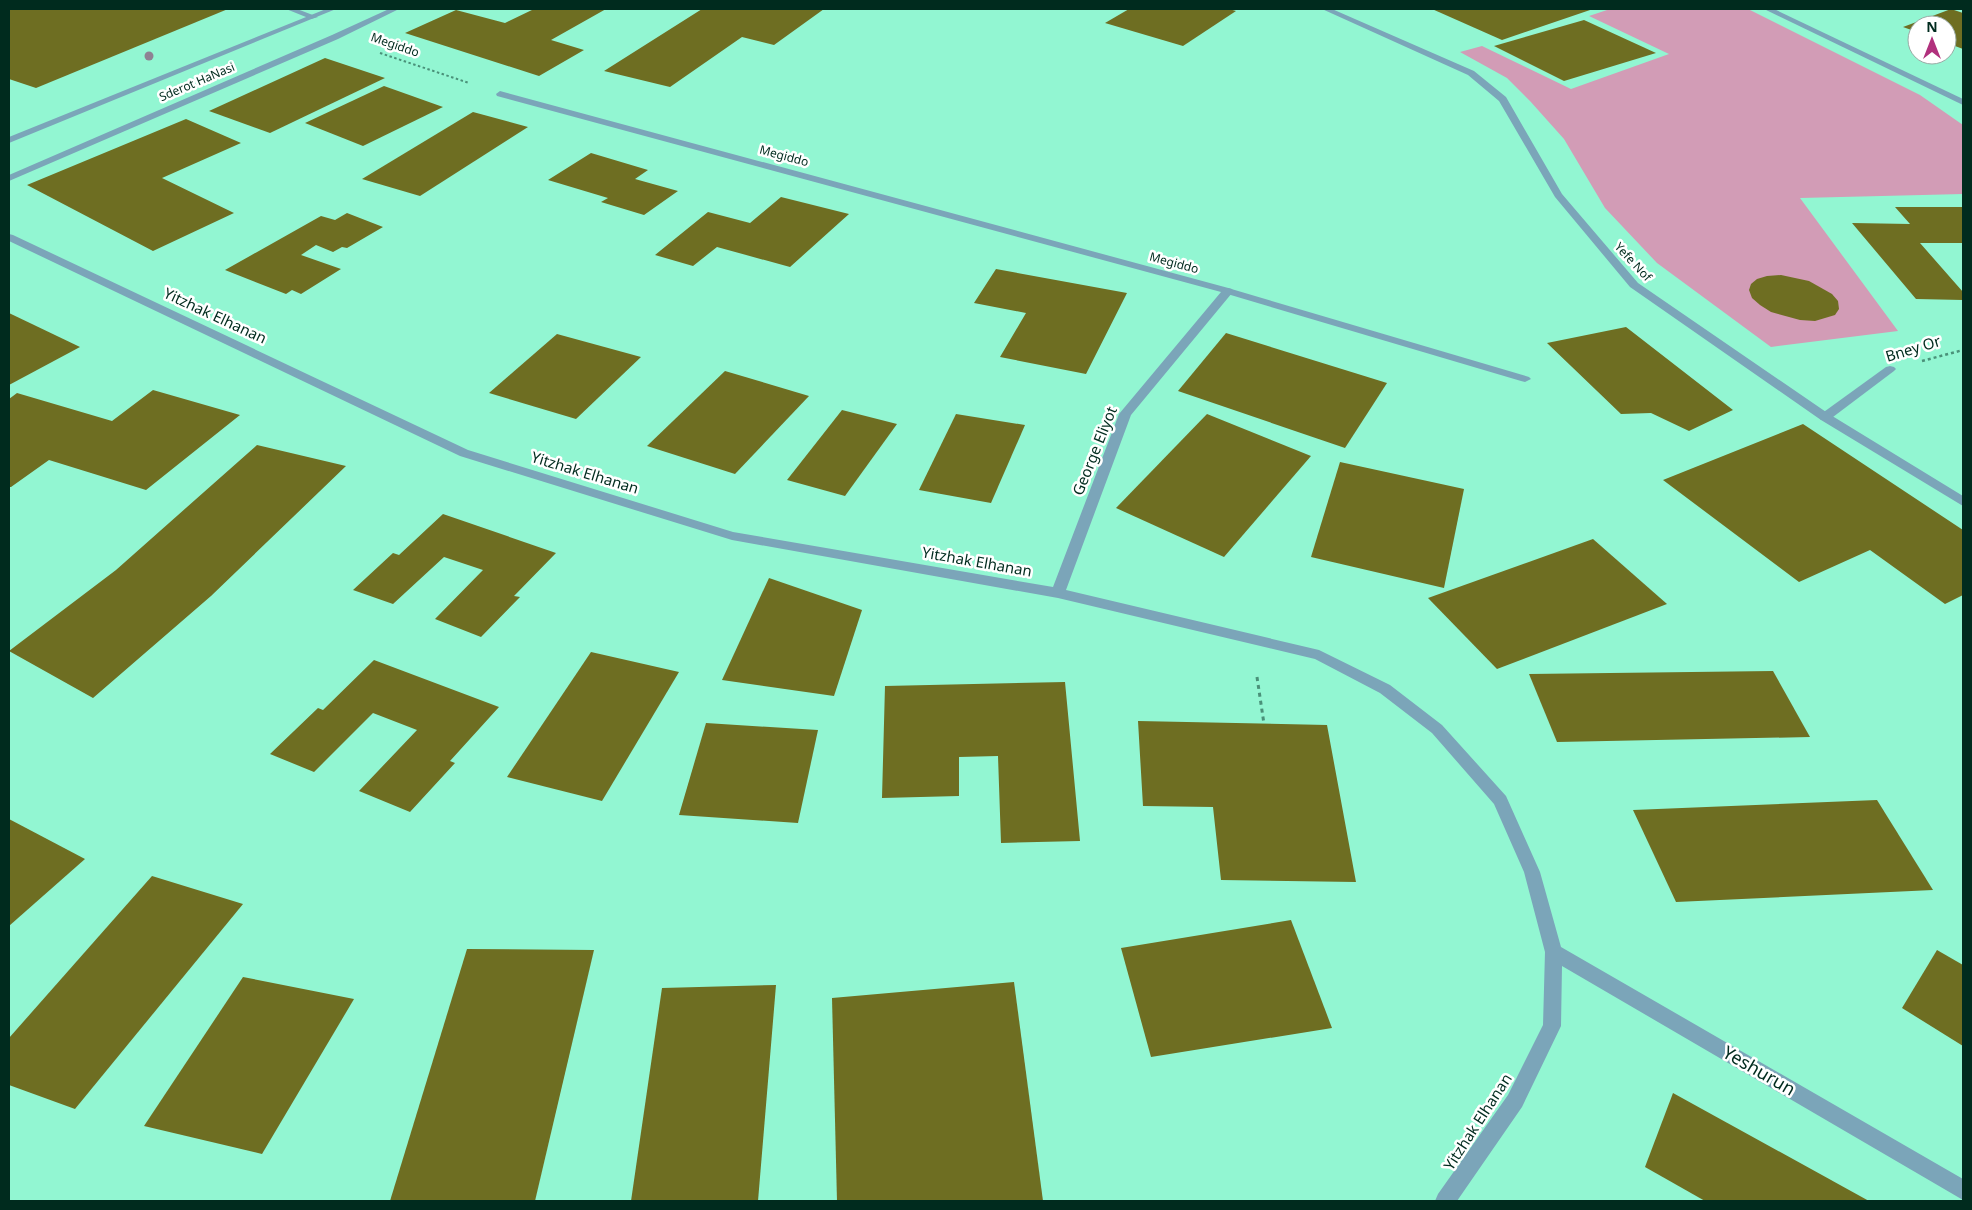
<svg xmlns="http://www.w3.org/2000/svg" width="1972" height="1210" font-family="'Noto Sans',sans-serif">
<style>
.green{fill:#d29cb6}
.building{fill:#6e6e22}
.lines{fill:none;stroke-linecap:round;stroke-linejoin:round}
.path-far2{stroke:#4a9179;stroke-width:2;stroke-dasharray:2.5 2.5;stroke-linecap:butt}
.path-far1{stroke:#4a9179;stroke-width:2.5;stroke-dasharray:3 3;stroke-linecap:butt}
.path{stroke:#4a9179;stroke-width:3;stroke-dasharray:4 4;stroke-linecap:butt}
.service{fill:#7ba5b9;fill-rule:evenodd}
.minor{fill:#7ba5b9;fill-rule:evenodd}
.tertiary{fill:#7ba5b9;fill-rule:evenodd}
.tree{fill:#8e8293}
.labels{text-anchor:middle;stroke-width:5;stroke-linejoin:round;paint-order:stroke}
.far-street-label{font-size:12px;fill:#002b1e;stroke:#fff}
.street-label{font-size:15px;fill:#002b1e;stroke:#fff}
.near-street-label{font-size:18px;fill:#002b1e;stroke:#fff}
</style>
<rect width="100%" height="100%" fill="#92f6d2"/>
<polygon class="green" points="1610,9 1748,9 1920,95 1963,125 1963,194 1800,198 1898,331 1771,347 1657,263 1605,208 1564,139 1530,101 1507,78 1460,52 1482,46 1571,89 1669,54 1589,16"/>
<g class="building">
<polygon points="9,9 228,9 36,88 9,79"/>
<polygon points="534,9 606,9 551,40 584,50 539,76 405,33 456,10 505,23"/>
<polygon points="702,9 824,9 774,45 742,37 670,87 604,71"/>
<polygon points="1129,9 1229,9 1236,11 1183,46 1105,23"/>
<polygon points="1432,9 1593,9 1502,40"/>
<polygon points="1951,9 1963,13 1963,49 1947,43 1947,25 1917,25 1917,32 1903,27"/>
<polygon points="1584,20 1656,53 1564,81 1494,46"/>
<polygon points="325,58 385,78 270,133 209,111"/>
<polygon points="384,86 443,107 363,146 305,123"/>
<polygon points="473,112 528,127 420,196 362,179"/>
<polygon points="186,119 241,143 162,178 234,213 153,251 27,185"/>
<polygon points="591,153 648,170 635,179 678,191 644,215 601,202 608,198 548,180"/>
<polygon points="781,197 849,214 790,267 717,247 693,266 655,255 708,212 750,223"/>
<polygon points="1895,207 1963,207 1963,243 1920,243 1963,292 1963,300 1916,299 1852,223 1910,224"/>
<polygon points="347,213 383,227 347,248 342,247 333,252 316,245 301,255 341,269 301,294 292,290 286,294 225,270 321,216 335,220"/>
<polygon points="996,269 1127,293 1086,374 1000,357 1026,313 974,303"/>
<polygon points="1781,275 1809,281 1832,294 1838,301 1839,309 1835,315 1815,321 1800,320 1771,312 1760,305 1752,298 1749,290 1751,284 1757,279 1767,276"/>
<polygon points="9,313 80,347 9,385"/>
<polygon points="1626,327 1733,410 1689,431 1651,413 1621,414 1547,343"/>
<polygon points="1226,333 1387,383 1345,448 1178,391"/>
<polygon points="557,334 641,357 576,419 489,393"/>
<polygon points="725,371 809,396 735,474 647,446"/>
<polygon points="153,390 240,415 146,490 49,460 11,487 9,487 9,399 17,393 112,421"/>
<polygon points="842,410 897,424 845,496 787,480"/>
<polygon points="956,414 1025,425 991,503 919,490"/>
<polygon points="1207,414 1311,456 1224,557 1116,508"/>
<polygon points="1803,424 1963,530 1963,595 1945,604 1870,550 1799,582 1663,480"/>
<polygon points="257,445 346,466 211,596 93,698 9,651 116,570"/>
<polygon points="1340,462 1464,489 1444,588 1311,557"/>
<polygon points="443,514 556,553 514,596 520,597 481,637 435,619 483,570 444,557 393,604 353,590 393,553 399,555"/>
<polygon points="1593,539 1667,604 1497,669 1428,598"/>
<polygon points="769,578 862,610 834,696 722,680"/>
<polygon points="591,652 679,672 602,801 507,777"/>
<polygon points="374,660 499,707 450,761 455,763 410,812 359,791 417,730 373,713 314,772 270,754 318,708 323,710"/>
<polygon points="1773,671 1810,737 1557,742 1529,674"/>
<polygon points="1065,682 1080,841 1001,843 998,756 959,757 959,796 882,798 885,686"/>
<polygon points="1138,721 1327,725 1356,882 1221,880 1213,807 1143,806"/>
<polygon points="706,723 818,730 798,823 679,815"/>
<polygon points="1877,800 1933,890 1676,902 1633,810"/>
<polygon points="9,819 85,859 9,926"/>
<polygon points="152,876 243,904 75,1109 9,1085 9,1038"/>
<polygon points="1291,920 1332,1028 1151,1057 1121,948"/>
<polygon points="467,949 594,950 535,1201 390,1201"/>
<polygon points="1937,950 1963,965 1963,1046 1902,1008"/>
<polygon points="243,977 354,999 262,1154 144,1126"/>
<polygon points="1014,982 1043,1201 837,1201 832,998"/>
<polygon points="776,985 758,1201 631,1201 662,988"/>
<polygon points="1673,1093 1869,1201 1705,1201 1645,1167"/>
</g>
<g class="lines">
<polyline class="path-far2" points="380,53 469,83"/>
<polyline class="path-far1" points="1922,361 1963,350"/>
<polyline class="path" points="1257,677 1264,724"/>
<g class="service">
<polygon points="286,9 297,9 318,17 311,19"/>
<polygon points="1228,288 1529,377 1531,379 1525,382 1521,381 1224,293 1223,291"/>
<polygon points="1890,366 1894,367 1896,369 1894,371 1829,420 1821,420 1819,417 1821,414 1886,367"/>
</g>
<g class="minor">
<polygon points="1764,9 1774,9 1963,99 1963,105"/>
<polygon points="500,91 1232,289 1233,291 1232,293 1131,415 1066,590 1319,650 1390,685 1442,725 1506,796 1540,872 1561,947 1963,1179 1963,1200 1562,966 1561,1026 1522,1107 1457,1201 1435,1201 1438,1194 1508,1095 1543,1025 1545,952 1524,872 1494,804 1432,733 1380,693 1315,659 1058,598 732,540 460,456 9,241 9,234 13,235 468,450 733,532 1053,587 1119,414 1221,292 497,96 496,94"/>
</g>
<g class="tertiary">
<polygon points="326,9 336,9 9,143 9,137"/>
<polygon points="389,9 399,9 338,39 9,181 9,175 332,35"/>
<polygon points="1322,9 1332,9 1474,71 1506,97 1562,194 1638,283 1829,414 1963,496 1963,506 1821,420 1630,287 1555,197 1499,101 1468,75"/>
</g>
</g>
<circle class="tree" cx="149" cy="56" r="4.5"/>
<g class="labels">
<g class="far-street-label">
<text transform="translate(395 45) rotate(19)" y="4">Megiddo</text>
<text transform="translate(197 82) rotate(-23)" y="4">Sderot HaNasi</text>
<text transform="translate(784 156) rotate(15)" y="4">Megiddo</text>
<text transform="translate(1633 262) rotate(47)" y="4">Yefe Nof</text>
<text transform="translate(1174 263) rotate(15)" y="4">Megiddo</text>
</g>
<g class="street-label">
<text transform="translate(215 316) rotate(25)" y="5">Yitzhak Elhanan</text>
<text transform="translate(1913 349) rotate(-17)" y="5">Bney Or</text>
<text transform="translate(1095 451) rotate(-68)" y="5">George Eliyot</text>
<text transform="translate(585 473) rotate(17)" y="5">Yitzhak Elhanan</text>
<text transform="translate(977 562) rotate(10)" y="5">Yitzhak Elhanan</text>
<text transform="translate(1478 1122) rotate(-57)" y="5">Yitzhak Elhanan</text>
</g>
<g class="near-street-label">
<text transform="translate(1759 1071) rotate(30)" y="6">Yeshurun</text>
</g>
</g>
<rect width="1972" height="1210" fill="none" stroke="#002b1e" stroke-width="20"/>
<g transform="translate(1932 40)"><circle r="24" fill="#ffffff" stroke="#99aaa5"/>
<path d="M0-4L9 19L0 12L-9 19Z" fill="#b1317d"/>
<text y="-8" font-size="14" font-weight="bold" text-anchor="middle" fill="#002b1e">N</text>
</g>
</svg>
